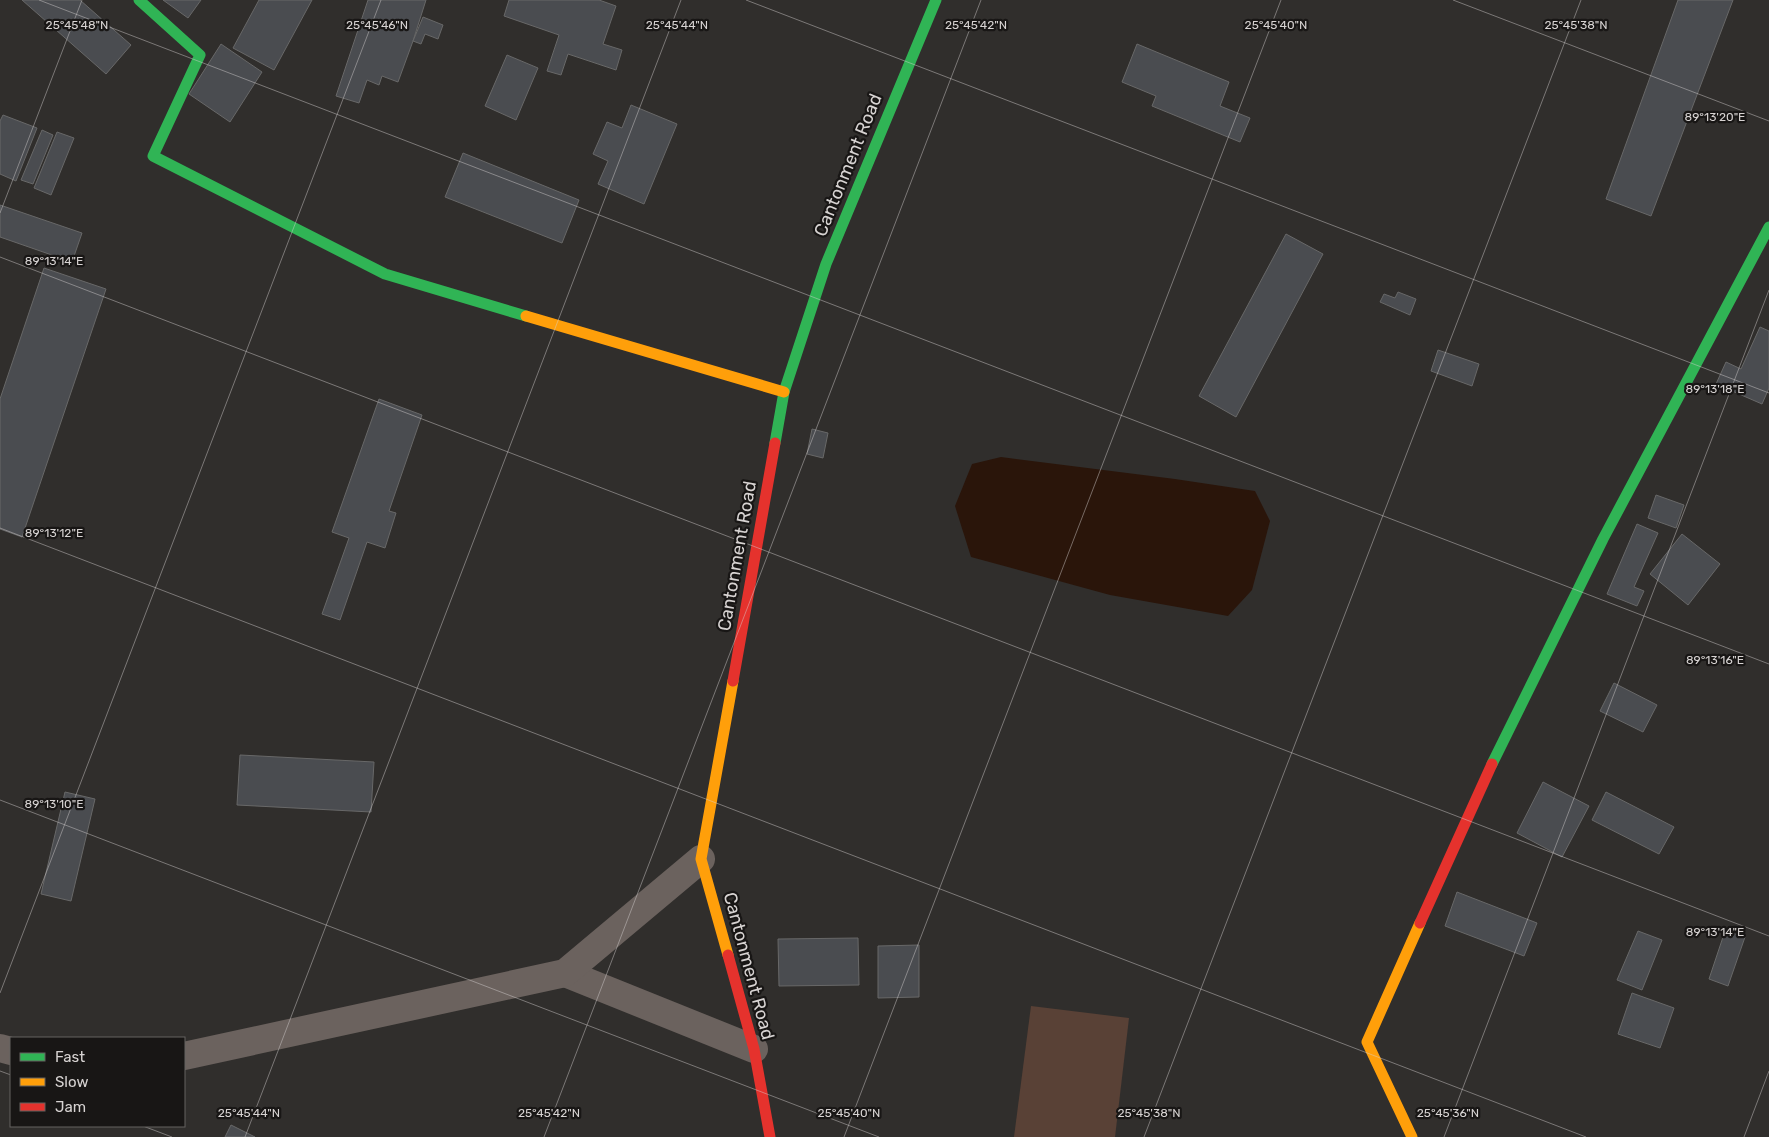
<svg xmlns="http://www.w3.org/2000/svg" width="1769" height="1137" font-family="Rubik,sans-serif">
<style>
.green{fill:#594136}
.water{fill:#2a150a}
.building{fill:#4a4c50;stroke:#686868}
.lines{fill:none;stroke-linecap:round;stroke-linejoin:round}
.street{stroke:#6b625e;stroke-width:28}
.fast{stroke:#30b455;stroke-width:11}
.slow{stroke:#ff9f0a;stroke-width:11}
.jam{stroke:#e5322d;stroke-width:11}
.ticks{fill:none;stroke:#d7d3d2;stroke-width:1;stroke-opacity:0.45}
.labels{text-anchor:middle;stroke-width:4.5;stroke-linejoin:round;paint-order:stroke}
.street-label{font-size:18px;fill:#d7d3d2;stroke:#181615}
.ticks-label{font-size:12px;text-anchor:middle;fill:#d7d3d2;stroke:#181615;stroke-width:4.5;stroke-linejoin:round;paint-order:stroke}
</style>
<rect width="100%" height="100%" fill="#302e2c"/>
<polygon class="green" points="1031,1006 1129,1018 1115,1137 1014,1137"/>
<polygon class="water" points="1001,457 1175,479 1255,491 1270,521 1252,590 1228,616 1110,595 971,557 955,506 972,464"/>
<g class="building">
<polygon points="22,0 80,0 131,45 106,74"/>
<polygon points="163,0 201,0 188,18"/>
<polygon points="259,0 312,0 274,70 233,48"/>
<polygon points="368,0 426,0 413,41 398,82 382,76 379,85 367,80 359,103 336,96"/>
<polygon points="509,0 599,0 616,6 603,44 622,50 616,70 568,54 561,75 547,71 559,35 504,16"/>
<polygon points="1678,0 1733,0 1651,216 1606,199"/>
<polygon points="423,17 443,25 438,39 425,34 421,44 413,41"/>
<polygon points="221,44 262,72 230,122 189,94"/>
<polygon points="1137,44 1229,82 1220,106 1250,118 1240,142 1152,106 1156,96 1122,82"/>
<polygon points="507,55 538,68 516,120 485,106"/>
<polygon points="631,105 677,124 644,204 598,184 608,161 593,154 607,122 622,128"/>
<polygon points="3,115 37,128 16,181 0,174 0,121"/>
<polygon points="42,130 53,135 33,184 21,180"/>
<polygon points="57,132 74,138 51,195 34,188"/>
<polygon points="463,153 579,200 562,243 445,197"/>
<polygon points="0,205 82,233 72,262 0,237"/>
<polygon points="1286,234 1323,254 1236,417 1199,396"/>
<polygon points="44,268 106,289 22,537 0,529 0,399"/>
<polygon points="1398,292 1416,299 1410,315 1380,302 1384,294 1395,298"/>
<polygon points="1760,327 1769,331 1769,388 1762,404 1716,384 1726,362 1741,369"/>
<polygon points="1438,350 1479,364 1472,386 1431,371"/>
<polygon points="379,399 422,415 389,511 396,513 385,548 367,542 340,620 322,614 349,538 332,532"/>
<polygon points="812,429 828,433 823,458 807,454"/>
<polygon points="1656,495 1684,505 1676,528 1648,518"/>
<polygon points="1637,524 1658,533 1634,587 1644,591 1637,606 1607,594"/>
<polygon points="1682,534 1720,564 1688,605 1650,574"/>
<polygon points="1614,683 1657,705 1643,732 1600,711"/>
<polygon points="240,755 374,762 371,812 237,805"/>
<polygon points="1543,782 1589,806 1562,857 1517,833"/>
<polygon points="65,792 95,799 71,901 41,894"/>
<polygon points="1606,792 1674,827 1659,854 1592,820"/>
<polygon points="1457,892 1537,923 1524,956 1445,926"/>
<polygon points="1638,931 1662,940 1642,990 1617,980"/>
<polygon points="1725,931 1745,937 1728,986 1709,979"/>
<polygon points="858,938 859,985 779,986 778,939"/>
<polygon points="919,945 919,997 878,998 878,946"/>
<polygon points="1632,993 1674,1008 1660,1048 1618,1034"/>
<polygon points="231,1125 255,1137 225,1137"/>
</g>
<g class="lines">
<g class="street">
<polyline points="565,973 754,1049"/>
<polyline points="0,1048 11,1051"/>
<polyline points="184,1056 565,973 701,859"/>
</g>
<g class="fast">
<polyline points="139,0 200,55 153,156 385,274 526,316"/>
<polyline points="775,443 784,392 826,264 936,0"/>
<polyline points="1492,764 1603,539 1769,227"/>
</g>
<g class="slow">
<polyline points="526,316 784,392"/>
<polyline points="728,955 701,859 733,681"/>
<polyline points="1412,1137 1367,1042 1420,923"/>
</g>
<g class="jam">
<polyline points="733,681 775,443"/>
<polyline points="1420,923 1492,764"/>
<polyline points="728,955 754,1049 770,1137"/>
</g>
</g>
<path class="ticks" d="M39,0L1769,664M746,0L1769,393M1453,0L1769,121M0,213L82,0M0,257L1769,936M0,528L1586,1137M0,800L879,1137M0,993L381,0M0,1071L11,1075M143,1126L172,1137M245,1137L681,0M544,1137L981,0M844,1137L1281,0M1144,1137L1581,0M1444,1137L1769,290M1744,1137L1769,1071"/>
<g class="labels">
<g class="street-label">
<text transform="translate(848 165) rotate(-68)" y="6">Cantonment Road</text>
<text transform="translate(737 556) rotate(-80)" y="6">Cantonment Road</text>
<text transform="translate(749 966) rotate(75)" y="6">Cantonment Road</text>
</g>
</g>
<g class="ticks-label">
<text x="77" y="29">25°45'48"N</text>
<text x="377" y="29">25°45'46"N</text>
<text x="677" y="29">25°45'44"N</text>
<text x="976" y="29">25°45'42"N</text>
<text x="1276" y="29">25°45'40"N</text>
<text x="1576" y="29">25°45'38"N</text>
<text x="1715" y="121">89°13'20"E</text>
<text x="54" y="265">89°13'14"E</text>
<text x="1715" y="393">89°13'18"E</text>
<text x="54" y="537">89°13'12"E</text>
<text x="1715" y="664">89°13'16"E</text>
<text x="54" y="808">89°13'10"E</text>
<text x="1715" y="936">89°13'14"E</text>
<text x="249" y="1117">25°45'44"N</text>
<text x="549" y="1117">25°45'42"N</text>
<text x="849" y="1117">25°45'40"N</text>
<text x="1149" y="1117">25°45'38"N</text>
<text x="1448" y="1117">25°45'36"N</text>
</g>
<rect x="10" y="1037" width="175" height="90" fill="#181615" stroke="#646261"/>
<rect x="20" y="1053" width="25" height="8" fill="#30b455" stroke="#646261"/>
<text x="55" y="1062" font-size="15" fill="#d7d3d2">Fast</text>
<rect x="20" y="1078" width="25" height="8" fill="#ff9f0a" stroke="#646261"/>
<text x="55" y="1087" font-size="15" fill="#d7d3d2">Slow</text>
<rect x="20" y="1103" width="25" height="8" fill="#e5322d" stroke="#646261"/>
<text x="55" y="1112" font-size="15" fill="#d7d3d2">Jam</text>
</svg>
